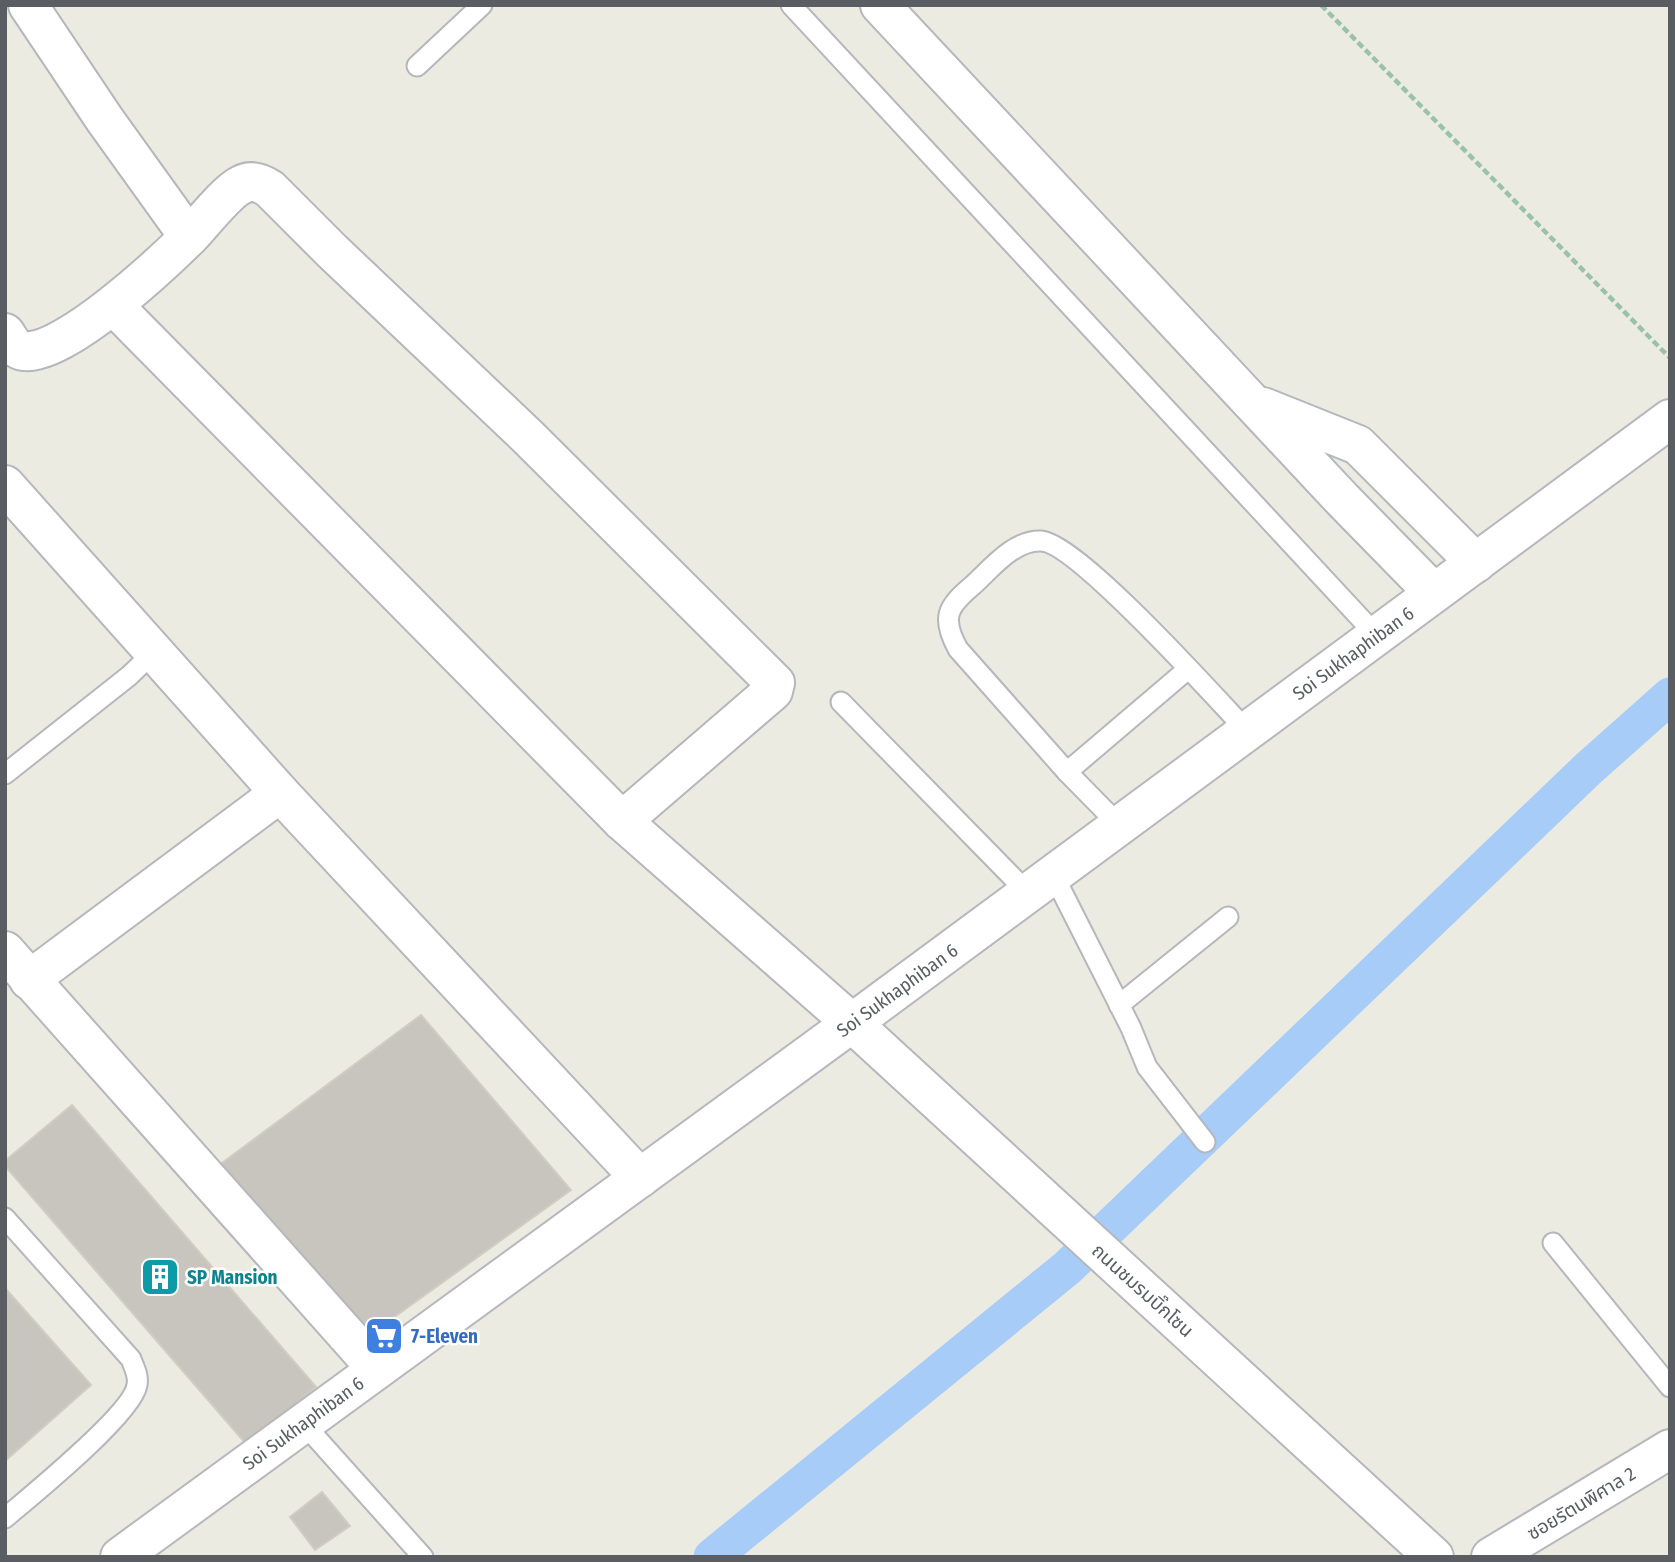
<svg xmlns="http://www.w3.org/2000/svg" width="1675" height="1562" font-family="'Fira Sans Condensed','Noto Sans Thai',sans-serif">
<style>
.lines{fill:none;stroke-linecap:round;stroke-linejoin:round}
.canal{stroke:#a7ccf7;stroke-width:37}
.building{fill:#c7c5be;stroke:#d0cdc1;stroke-width:2}
.lane-casing{stroke:#b4b7bb;stroke-width:23}
.street-casing{stroke:#b4b7bb;stroke-width:42}
.secondary-casing{stroke:#b6b8bd;stroke-width:42}
.path{stroke:#9ac2a9;stroke-width:4.5;stroke-dasharray:7 3.5;stroke-linecap:butt}
.lane{stroke:#fff;stroke-width:19}
.street{stroke:#fff;stroke-width:38}
.secondary{stroke:#fff;stroke-width:38}
.labels{text-anchor:middle;stroke-width:5;stroke-linejoin:round;paint-order:stroke}
.street-label{font-size:19px;fill:#5a5d61;stroke:#fff}
.culture-label{font-size:19px;font-weight:bold;fill:#0d838f;stroke:#fff;text-anchor:start}
.shop-label{font-size:19px;font-weight:bold;fill:#366cbe;stroke:#fff;text-anchor:start}
</style>
<rect width="100%" height="100%" fill="#ecebe2"/>
<g class="lines">
<polyline class="canal" points="712,1557 1067,1268 1589,768 1670,696"/>
</g>
<g class="building">
<polygon points="421,1015 571,1190 368,1336 218,1166"/>
<polygon points="72,1105 316,1387 247,1445 5,1166 5,1161"/>
<polygon points="5,1288 91,1385 5,1461"/>
<polygon points="322,1492 350,1526 315,1550 290,1517"/>
</g>
<g class="lines">
<defs>
<g id="lane">
<polyline points="791,5 1377,636"/>
<polyline points="417,66 482,5"/>
<polyline points="841,702 1028,893"/>
<polyline points="1067,772 1188,669"/>
<polyline points="5,774 129,676 154,652"/>
<path d="M1120,826L1067,772L958,649C941,618 947,607 972,586C991,569 1013,540 1041,541C1077,543 1216,698 1247,731"/>
<polyline points="1053,874 1131,1028 1147,1067 1205,1142"/>
<polyline points="1119,1005 1228,917"/>
<path d="M5,1218L131,1359C134,1367 139,1376 137,1385C133,1413 31,1496 5,1518"/>
<polyline points="1553,1243 1670,1387"/>
<polyline points="303,1423 423,1557"/>
</g>
<g id="street">
<polyline points="28,5 105,120 189,237"/>
<polyline points="880,5 1342,499 1434,593"/>
<polyline points="113,305 622,821 852,1023 1434,1557"/>
<path d="M5,333C10,340 14,350 24,351C64,356 163,263 192,234C203,222 228,191 241,185C252,179 261,183 270,189L332,251L528,437L775,683L773,691L622,821"/>
<polyline points="1263,407 1358,445 1476,563"/>
<polyline points="5,485 280,793 640,1178"/>
<polyline points="5,951 377,1369"/>
<polyline points="29,980 280,793"/>
<polyline points="1491,1557 1670,1449"/>
</g>
<polyline id="secondary" points="120,1557 852,1023 1670,419"/>
</defs>
<use href="#lane" class="lane-casing"/>
<use href="#street" class="street-casing"/>
<use href="#secondary" class="secondary-casing"/>
<polyline class="path" points="1321,5 1670,358"/>
<use href="#lane" class="lane"/>
<use href="#street" class="street"/>
<use href="#secondary" class="secondary"/>
</g>
<defs>
<symbol id="building-square" viewBox="-11 -11 22 22"><rect x="-9" y="-9" width="18" height="18" rx="4" fill="#0f9aa8" stroke="#fff"/><path d="M-4-6H4V6H1V3H-1V6H-4ZM-2.5-4.3h1.7v1.8h-1.7ZM.8-4.3h1.7v1.8H.8ZM-2.5-1h1.7V.8h-1.7ZM.8-1h1.7V.8H.8Z" fill="#fff"/></symbol>
<symbol id="supermarket-square" viewBox="-11 -11 22 22"><rect x="-9" y="-9" width="18" height="18" rx="4" fill="#3f7fe0" stroke="#fff"/><path d="M-6-5.5h2.5l.6 2H6L4.5 2H-2.5L-4.4-4H-6ZM-1.5 3.2a1.3 1.3 0 1 0 .1 0ZM3 3.2a1.3 1.3 0 1 0 .1 0Z" fill="#fff"/></symbol>
</defs>
<g fill-rule="evenodd">
<use href="#building-square" x="138" y="1255" width="44" height="44"/>
<use href="#supermarket-square" x="362" y="1314" width="44" height="44"/>
</g>
<g class="labels">
<g class="street-label">
<text transform="translate(1353 653) rotate(-36)" y="7">Soi Sukhaphiban 6</text>
<text transform="translate(897 990) rotate(-36)" y="7">Soi Sukhaphiban 6</text>
<text transform="translate(1143 1290) rotate(42)" y="7">ถนนชมรมบิ๊กโซน</text>
<text transform="translate(303 1423) rotate(-36)" y="7">Soi Sukhaphiban 6</text>
<text transform="translate(1581 1503) rotate(-31)" y="7">ซอยรัตนพิศาล 2</text>
</g>
<g class="culture-label">
<text x="187" y="1284">SP Mansion</text>
</g>
<g class="shop-label">
<text x="411" y="1343">7-Eleven</text>
</g>
</g>
<rect width="1675" height="1562" fill="none" stroke="#5a5d61" stroke-width="14"/>
</svg>
